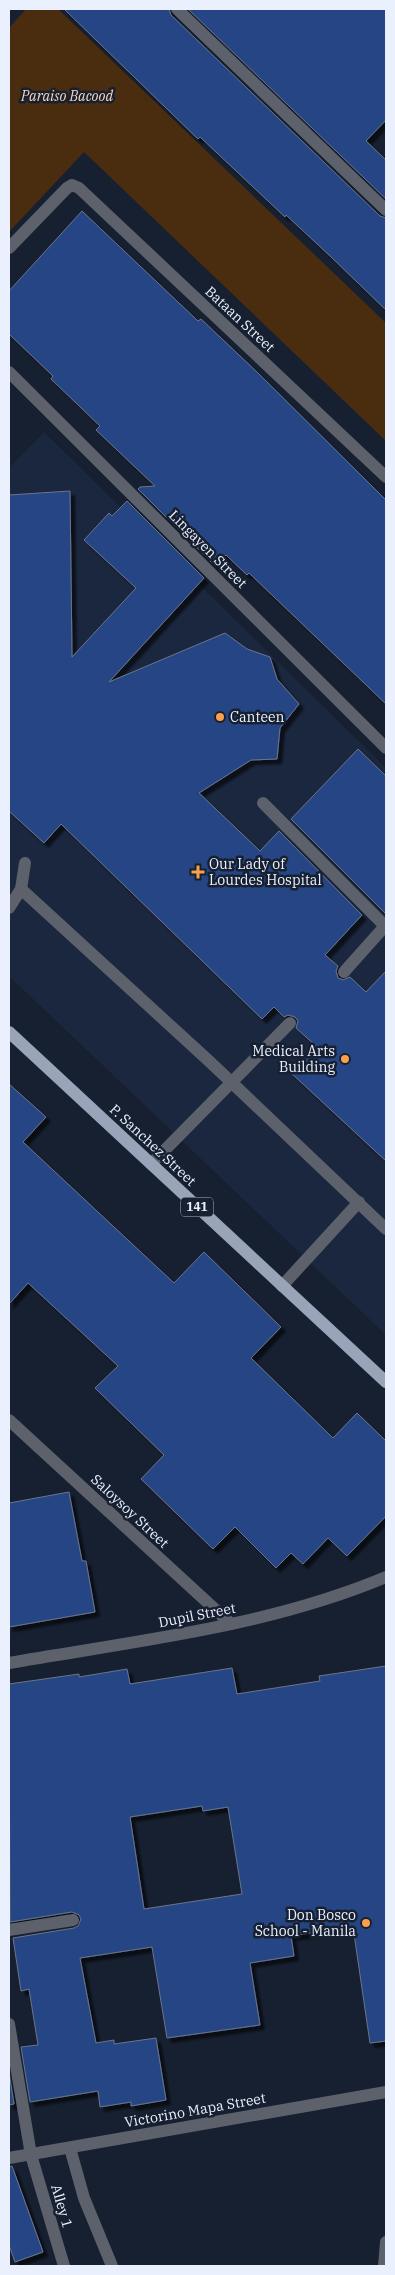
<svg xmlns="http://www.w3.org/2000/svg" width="395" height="2275" font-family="'IBM Plex Serif',serif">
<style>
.built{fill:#1b273e}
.green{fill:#4a2c0f}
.building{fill:#284584;stroke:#6a758b;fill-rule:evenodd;filter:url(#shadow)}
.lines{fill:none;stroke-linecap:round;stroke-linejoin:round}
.lane{stroke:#5c616b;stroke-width:12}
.street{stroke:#5c616b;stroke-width:12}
.primary{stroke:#99a4b8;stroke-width:12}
.poi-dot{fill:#f8a04b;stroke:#172031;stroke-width:2}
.labels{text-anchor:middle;stroke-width:5;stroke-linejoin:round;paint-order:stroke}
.shield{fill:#172031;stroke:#abb2c0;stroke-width:1}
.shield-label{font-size:12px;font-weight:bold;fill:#eaf0fd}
.park-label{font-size:14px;font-style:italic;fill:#fcd8b9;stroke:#172031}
.street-label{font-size:14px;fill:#eaf0fd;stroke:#172031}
.poi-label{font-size:14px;fill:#eaf0fd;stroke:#172031;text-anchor:start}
</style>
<defs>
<filter id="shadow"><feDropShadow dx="4.5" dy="4.5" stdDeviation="1" flood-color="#0009"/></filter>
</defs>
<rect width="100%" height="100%" fill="#172031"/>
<polygon class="built" points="44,432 386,768 386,1335 9,976 9,468"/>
<polygon class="green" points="26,9 58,9 386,323 386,441 84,152 9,232 9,28"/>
<g class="building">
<polygon points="64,9 169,9 171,15 380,216 386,218 386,310 329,255 286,215 285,217 200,137 198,139"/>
<polygon points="188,9 386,9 386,120 366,141 386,160 386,199"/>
<polygon points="82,211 198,321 201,319 258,373 386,500 386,704 249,573 247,575 226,555 215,566 138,489 140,487 155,486 96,430 100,426 51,379 53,376 9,334 9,291"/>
<polygon points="70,491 72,657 136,588 84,540 109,513 112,516 127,501 204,578 109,682 225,633 247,649 270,657 277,679 299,704 280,728 277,759 251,760 199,793 260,851 279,831 362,915 325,955 338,966 336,971 338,978 343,980 350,977 366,992 386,971 386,1161 290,1072 316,1046 296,1028 298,1021 295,1017 288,1015 284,1017 274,1007 262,1019 61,824 44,843 9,811 9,495"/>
<polygon points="358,749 386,776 386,914 291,819"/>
<polygon points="9,1084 46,1117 23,1142 174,1283 204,1252 281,1327 251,1358 333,1438 357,1413 386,1441 386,1516 347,1556 328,1538 303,1564 291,1553 276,1568 235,1527 213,1549 141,1479 164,1455 95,1388 118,1366 28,1283 9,1304"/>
<polygon points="69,1492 82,1561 86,1561 95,1612 9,1627 9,1503"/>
<path d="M386,1666V2041L370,2043L353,1927L291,1936L294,1956L250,1963L260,2025L167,2038L152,1947L80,1958L96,2043L114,2040V2044L156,2038L166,2100L131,2106V2102L100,2107L98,2091L30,2102L21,2047L38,2045L29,1989L21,1991L13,1938L74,1928L78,1926L81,1919L79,1915L72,1912L10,1922L9,1684L79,1674V1677L127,1669L130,1684L232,1668L237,1694L320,1681L319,1676ZM202,1806L203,1811L228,1807L242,1894L144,1909L130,1817Z"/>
<polygon points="9,2072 14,2104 9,2105"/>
<polygon points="12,2166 43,2252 15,2262 9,2245 9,2167"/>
</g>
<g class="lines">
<g class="lane">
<polyline points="263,803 385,926 344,972"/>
<polyline points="21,889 209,1061 386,1229"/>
<polyline points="9,908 21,889 25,863"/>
<polyline points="151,1164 290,1023"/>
<polyline points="282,1286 359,1202"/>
<polyline points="70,2148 84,2198 112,2266"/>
<polyline points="384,2266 386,2242"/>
</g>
<g class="street">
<polyline points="177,9 386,210"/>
<polyline points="9,248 67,188 72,185 79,188 386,477"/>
<polyline points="9,372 386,748"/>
<polyline points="9,1420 231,1624"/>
<path d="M9,1663C135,1641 267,1627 386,1577"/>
<polyline points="9,1930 73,1920"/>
<polyline points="9,2024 31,2155 64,2266"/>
<polyline points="9,2158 386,2092"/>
</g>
<polyline class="primary" points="9,1032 386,1382"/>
</g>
<g class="poi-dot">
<circle cx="220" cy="717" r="5"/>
<path d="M195.5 864.5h5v5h5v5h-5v5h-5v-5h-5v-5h5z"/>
<circle cx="345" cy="1059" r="5"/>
<circle cx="366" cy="1923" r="5"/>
</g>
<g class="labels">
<rect class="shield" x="181" y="1197.5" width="32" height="19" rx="4"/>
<g class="shield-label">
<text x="197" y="1211">141</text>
</g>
<g class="park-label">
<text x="67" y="101">Paraiso Bacood</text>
</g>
<g class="street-label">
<text transform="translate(240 319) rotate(43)" y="5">Bataan Street</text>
<text transform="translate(208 549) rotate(45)" y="5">Lingayen Street</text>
<text transform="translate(153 1145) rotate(43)" y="5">P. Sanchez Street</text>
<text transform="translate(130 1511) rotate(43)" y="5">Saloysoy Street</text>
<text transform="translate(197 1615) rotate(-11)" y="5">Dupil Street</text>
<text transform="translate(195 2110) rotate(-10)" y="5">Victorino Mapa Street</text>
<text transform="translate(62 2206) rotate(74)" y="5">Alley 1</text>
</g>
<g class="poi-label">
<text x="230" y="722">Canteen</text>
<text x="209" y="869">Our Lady of<tspan x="209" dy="16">Lourdes Hospital</tspan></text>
<text x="335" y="1056" text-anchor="end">Medical Arts<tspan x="335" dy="16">Building</tspan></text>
<text x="356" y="1920" text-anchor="end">Don Bosco<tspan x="356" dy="16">School - Manila</tspan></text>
</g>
</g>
<rect width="395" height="2275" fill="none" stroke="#eaf0fd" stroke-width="20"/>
</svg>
